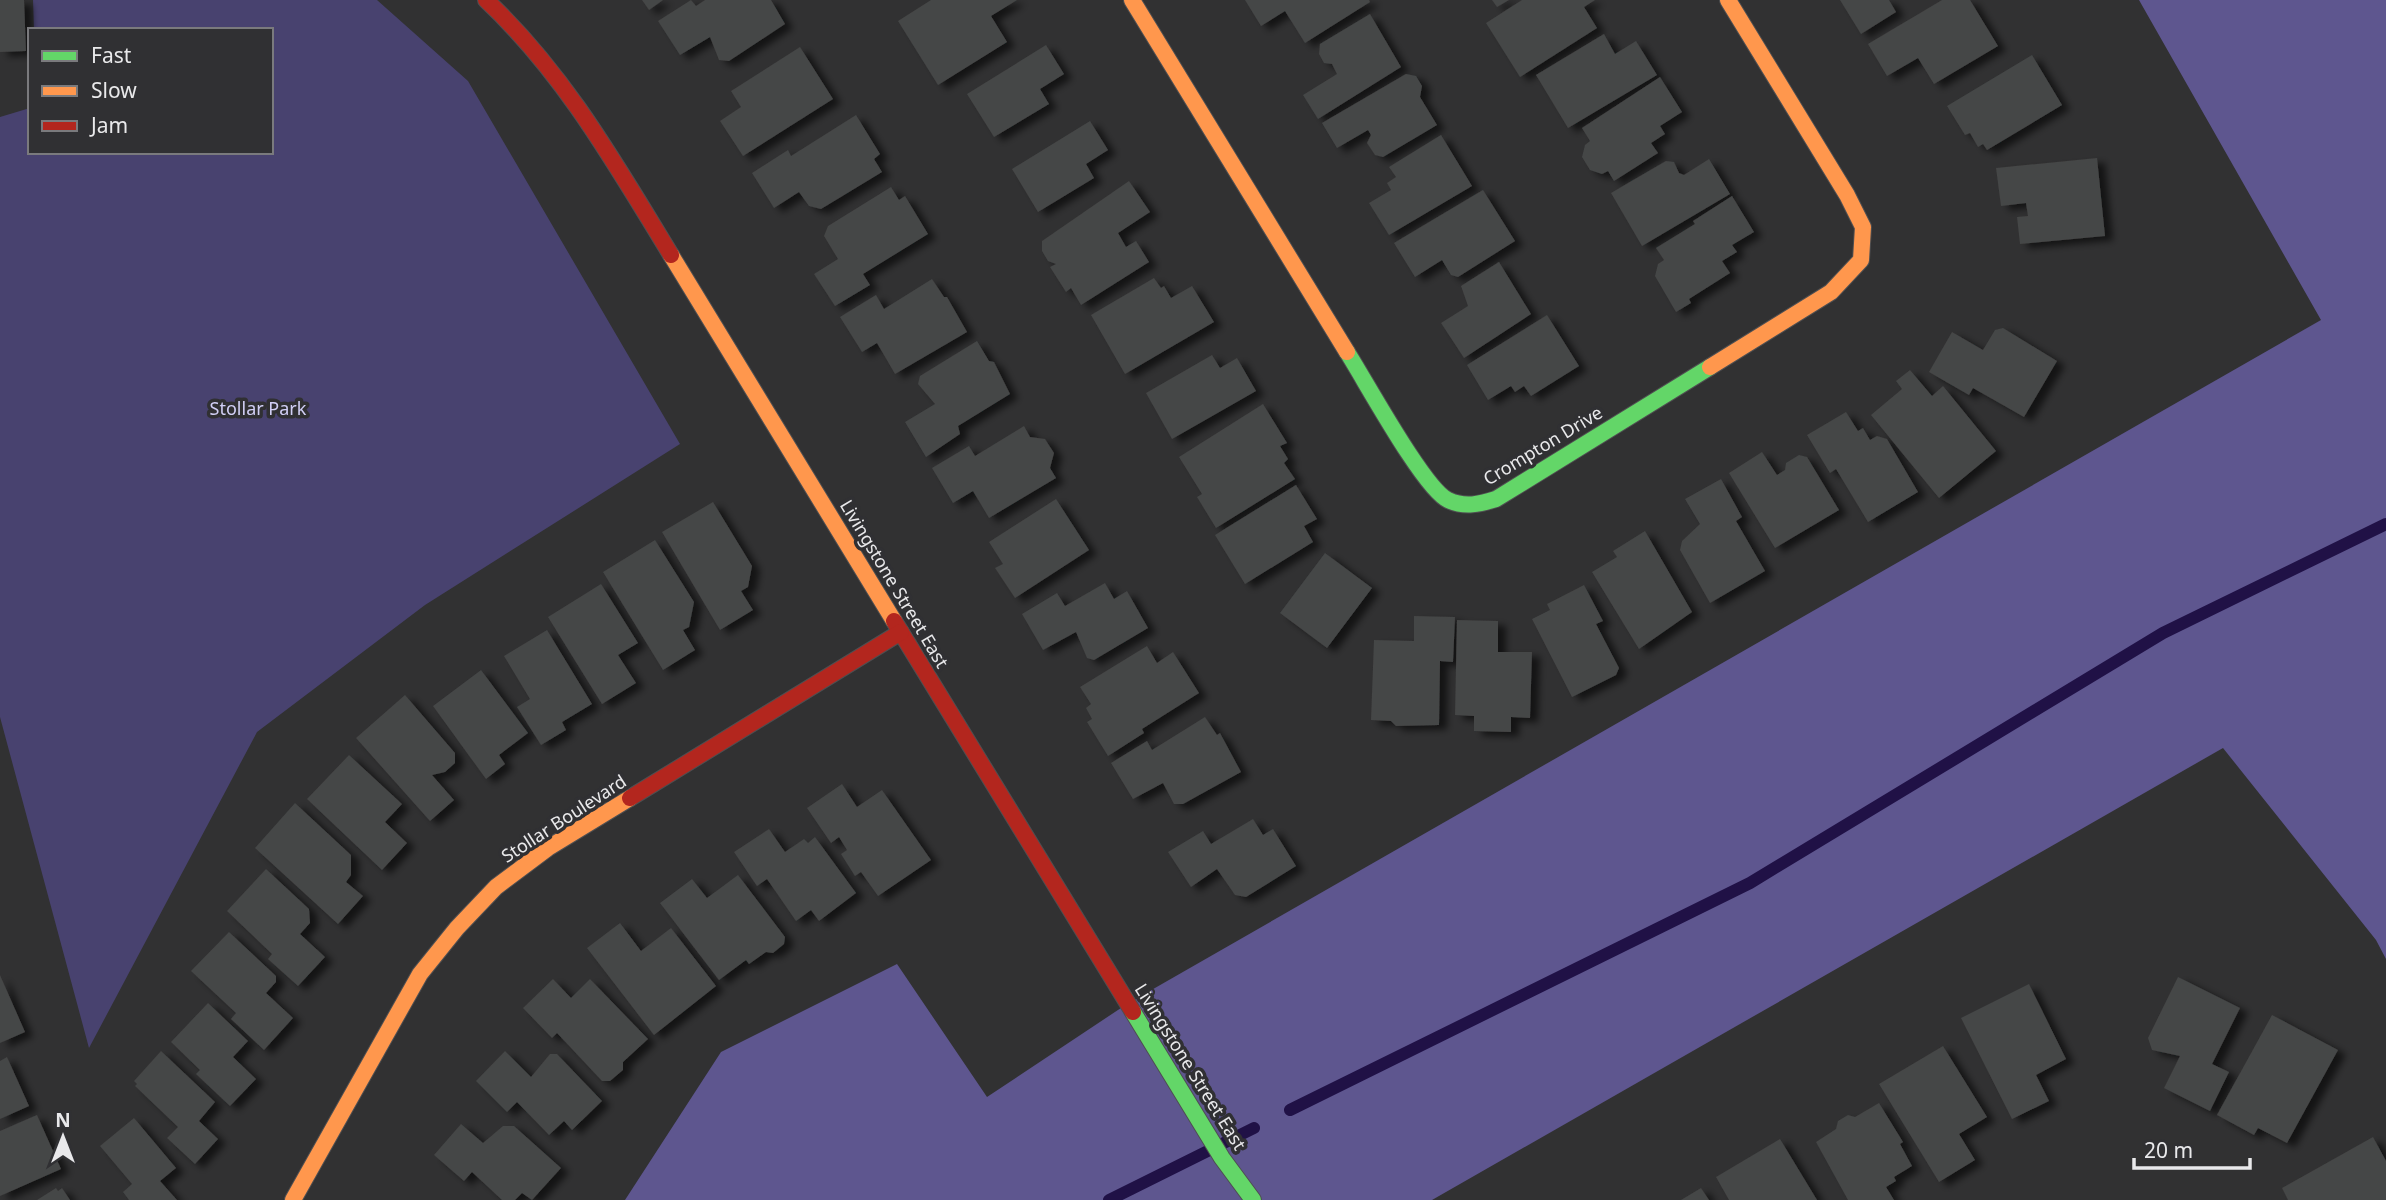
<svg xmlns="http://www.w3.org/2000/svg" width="2386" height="1200" font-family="'Noto Sans',sans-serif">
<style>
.green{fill:#48426f}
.forest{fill:#5e568f}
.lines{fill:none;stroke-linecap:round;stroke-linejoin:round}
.stream{stroke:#201146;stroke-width:12}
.building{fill:#454646;filter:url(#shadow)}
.fast-casing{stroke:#4f4f51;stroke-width:18}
.slow-casing{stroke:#4f4f51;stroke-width:18}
.jam-casing{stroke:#4f4f51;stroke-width:18}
.fast{stroke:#63d668;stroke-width:16}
.slow{stroke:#ff974d;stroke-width:16}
.jam{stroke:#b3261e;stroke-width:16}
.labels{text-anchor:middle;stroke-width:7;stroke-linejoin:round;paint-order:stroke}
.park-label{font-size:18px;fill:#d1cff5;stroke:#303033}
.street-label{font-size:18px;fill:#e9e9eb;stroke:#303033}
</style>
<defs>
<filter id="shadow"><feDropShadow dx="8" dy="4.5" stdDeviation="3.5" flood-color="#0009"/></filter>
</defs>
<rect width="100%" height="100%" fill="#313132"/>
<polygon class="green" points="33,0 377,0 468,81 680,444 425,605 257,732 89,1048 0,717 0,117 30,108 30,152 271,152 271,30 34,30"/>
<polygon class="forest" points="2139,0 2386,0 2386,959 2376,940 2223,748 1432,1200 625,1200 721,1052 897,964 987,1097 1127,1004 2321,320"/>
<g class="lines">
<g class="stream">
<polyline points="1290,1110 1750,883 2163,633 2386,524"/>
<polyline points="1109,1200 1254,1128"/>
</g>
</g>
<g class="building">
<polygon points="0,0 24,0 26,51 0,52"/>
<polygon points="642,0 663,0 649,10"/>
<polygon points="691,0 696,6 705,0 771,0 785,24 729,61 719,60 710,37 680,55 658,21"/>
<polygon points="931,0 1017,0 991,16 1007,42 938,85 898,21"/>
<polygon points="1245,0 1369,0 1370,2 1305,43 1285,11 1261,26"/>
<polygon points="1492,0 1509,0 1497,7"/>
<polygon points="1522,0 1595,0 1584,7 1597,28 1520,77 1486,23"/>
<polygon points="1840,0 1889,0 1896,12 1861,34"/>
<polygon points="1942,0 1970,0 1998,46 1934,84 1918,58 1887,76 1868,44"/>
<polygon points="1370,14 1401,67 1318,119 1303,95 1337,74 1332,64 1324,63 1319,54 1320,44"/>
<polygon points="1604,34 1615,54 1636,41 1657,75 1568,128 1536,75"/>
<polygon points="1046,45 1064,74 1040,89 1049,104 994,137 967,94"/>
<polygon points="800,47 833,99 743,156 720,121 741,107 731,91"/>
<polygon points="2032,55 2062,105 1987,150 1983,144 1978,147 1970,133 1965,135 1947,106"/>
<polygon points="1406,74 1416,76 1422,86 1420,97 1437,125 1383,157 1375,155 1367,143 1371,135 1368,130 1337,148 1322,123"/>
<polygon points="1660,77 1682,112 1660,126 1665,134 1651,143 1658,153 1614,181 1608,171 1602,174 1590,170 1582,157 1585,145 1590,141 1582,128"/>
<polygon points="856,115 880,154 874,159 882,172 821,209 809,206 799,192 774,208 752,173 788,150 791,156"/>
<polygon points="1090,121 1108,150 1086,164 1094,178 1038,212 1012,169"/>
<polygon points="1441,135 1472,186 1389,235 1369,203 1391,190 1387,183 1396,177 1389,167"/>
<polygon points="2097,158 2105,236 2020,244 2017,217 2028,216 2026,203 2001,206 1996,168"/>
<polygon points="1709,159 1730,194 1642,246 1611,193 1666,161 1674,162 1679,173 1684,175"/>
<polygon points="1129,181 1150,212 1118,233 1126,247 1136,241 1149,262 1081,305 1071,288 1066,292 1050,267 1056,264 1048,261 1042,251 1042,241"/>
<polygon points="891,187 899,200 905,196 928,234 863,274 870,285 835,306 814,274 838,259 824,236 828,226"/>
<polygon points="1483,190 1515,241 1458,277 1451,275 1442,260 1415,277 1394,243"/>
<polygon points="1732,196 1754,232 1732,245 1737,252 1722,261 1730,273 1689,299 1691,303 1676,312 1655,276 1658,264 1664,260 1656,248 1695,224 1693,221"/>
<polygon points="1499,262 1531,314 1464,358 1441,323 1468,306 1461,286"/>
<polygon points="1154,278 1161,288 1164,286 1171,298 1192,286 1214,322 1125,374 1091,315"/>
<polygon points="932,279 944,297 947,297 967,332 895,374 877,343 862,352 840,317 876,295 884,309"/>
<polygon points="1547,315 1579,366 1531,396 1524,386 1515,392 1511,386 1488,400 1467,365"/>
<polygon points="2003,328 2057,361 2024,417 1973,388 1969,395 1929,372 1952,332 1983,350 1995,330"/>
<polygon points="977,341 989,361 994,362 1010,394 958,426 960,434 926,457 905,422 935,404 918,384 920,376"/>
<polygon points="1212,355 1220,368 1237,358 1256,391 1172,439 1146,393"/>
<polygon points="1910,370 1932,396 1943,386 1996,451 1939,498 1871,415 1902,389 1896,381"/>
<polygon points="1263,404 1287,443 1280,446 1288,459 1284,463 1295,479 1216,528 1197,497 1202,494 1179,457"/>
<polygon points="1846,412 1858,431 1863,428 1870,440 1877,436 1887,439 1918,492 1868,522 1836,469 1830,473 1807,435"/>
<polygon points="1024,426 1030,437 1045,439 1054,453 1050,468 1056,478 989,518 973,491 953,503 932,468 969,446 975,456"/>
<polygon points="1762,452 1777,475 1785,470 1786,463 1799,455 1807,457 1839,510 1775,548 1729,473"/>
<polygon points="1721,479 1742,517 1736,521 1765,571 1710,603 1680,550 1682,541 1700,524 1685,499"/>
<polygon points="1296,485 1317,519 1304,526 1313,542 1245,584 1215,535"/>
<polygon points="1056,499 1089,550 1015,598 995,568 1003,564 989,542"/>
<polygon points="713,502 752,566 748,587 741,591 753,610 720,630 662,532"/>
<polygon points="1645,531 1692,612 1639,649 1592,572 1617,557 1613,551"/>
<polygon points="655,540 694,602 689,627 683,630 695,650 663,670 603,572"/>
<polygon points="1325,553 1372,588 1327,648 1280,613"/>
<polygon points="1105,583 1114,599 1127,591 1148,628 1094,660 1087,658 1076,632 1043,650 1022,614 1057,593 1065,606"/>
<polygon points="601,584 638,643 618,655 636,683 602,704 548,617"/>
<polygon points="1584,585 1603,621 1596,624 1619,668 1616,675 1572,697 1532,619 1550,610 1547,604"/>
<polygon points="1414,616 1455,617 1453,662 1440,661 1439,725 1396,726 1391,721 1371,720 1374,640 1414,641"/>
<polygon points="1457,620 1498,621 1498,652 1532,652 1530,718 1511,717 1511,732 1474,731 1474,716 1455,715"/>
<polygon points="547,630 592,704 562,722 566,730 541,745 517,707 530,699 504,656"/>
<polygon points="1147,646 1157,663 1173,652 1199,693 1142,729 1144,733 1108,756 1087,722 1092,719 1086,708 1091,704 1080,687"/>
<polygon points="481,670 528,733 499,755 505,764 486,779 433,706"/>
<polygon points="405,695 455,753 455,763 445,772 432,775 454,800 430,821 356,738"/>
<polygon points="1205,717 1217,735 1220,733 1241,772 1183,804 1174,804 1163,783 1133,799 1111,763 1147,741 1152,750"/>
<polygon points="349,755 402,804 385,822 407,843 382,870 307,799"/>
<polygon points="842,784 857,807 882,790 931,860 878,896 861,872 855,876 841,854 847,850 839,837 831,843 807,808"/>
<polygon points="295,803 351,855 351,875 346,882 363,896 338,924 255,848"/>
<polygon points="1253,819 1263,835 1273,829 1296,866 1246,897 1235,895 1217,869 1191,887 1168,852 1203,831 1211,844"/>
<polygon points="769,829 785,852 804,839 808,843 815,837 856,893 819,921 811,910 796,921 767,879 757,886 734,852"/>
<polygon points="266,869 309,909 310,923 300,934 325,957 298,986 268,959 272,954 227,911"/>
<polygon points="738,875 785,937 784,944 773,953 766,952 749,964 746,960 719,980 660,903 692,879 707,898"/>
<polygon points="620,923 641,951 671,928 716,986 654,1035 587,948"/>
<polygon points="229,932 276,976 276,982 266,993 293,1018 264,1050 231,1019 236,1013 191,971"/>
<polygon points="0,975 25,1032 0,1043"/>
<polygon points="2178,977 2240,1008 2212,1064 2229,1072 2210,1111 2164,1088 2180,1056 2152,1050 2148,1038"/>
<polygon points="553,979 571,998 590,979 648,1039 623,1062 623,1070 610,1081 602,1081 557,1033 552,1038 523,1008"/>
<polygon points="2029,984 2066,1059 2036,1075 2049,1101 2012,1119 1961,1018"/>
<polygon points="208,1003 248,1041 233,1057 256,1079 230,1106 196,1074 200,1070 171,1042"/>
<polygon points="2272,1015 2338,1050 2287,1143 2258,1128 2254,1135 2217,1115"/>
<polygon points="1943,1046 1987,1117 1959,1134 1975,1160 1939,1182 1879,1084"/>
<polygon points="161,1051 215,1102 199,1121 218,1139 195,1164 167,1138 178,1127 135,1086 137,1084 134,1081"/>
<polygon points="505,1051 531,1077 550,1054 557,1054 602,1101 572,1130 564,1121 549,1135 517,1102 507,1112 476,1081"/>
<polygon points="7,1057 29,1106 0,1119 0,1061"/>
<polygon points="1879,1103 1903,1142 1900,1144 1912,1166 1894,1177 1896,1181 1886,1187 1894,1200 1848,1200 1816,1142 1836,1129 1838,1121 1848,1115 1855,1117"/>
<polygon points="37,1115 61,1169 0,1196 0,1131"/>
<polygon points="134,1118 176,1168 160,1181 177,1200 129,1200 123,1192 132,1184 100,1146"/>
<polygon points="461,1124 483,1143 503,1126 514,1126 561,1168 532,1200 522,1193 515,1200 502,1200 472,1172 464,1181 434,1155"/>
<polygon points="2373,1137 2386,1161 2386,1200 2288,1200 2282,1188"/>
<polygon points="1780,1139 1817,1200 1729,1200 1716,1177"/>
<polygon points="56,1188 58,1191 62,1188 70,1200 37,1200"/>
<polygon points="1701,1188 1709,1200 1681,1200"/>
</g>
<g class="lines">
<defs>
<g id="fast">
<path d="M1347,352C1365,380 1424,489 1448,500C1465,508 1480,504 1496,499L1710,367"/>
<polyline points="1133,1012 1222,1158 1253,1200"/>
</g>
<g id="slow">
<polyline points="1132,0 1347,352"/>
<polyline points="671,255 894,621"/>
<polyline points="1710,367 1831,292 1861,260 1863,227 1847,195 1728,0"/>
<polyline points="293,1200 420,974 457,928 496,887 548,848 630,798"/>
</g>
<g id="jam">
<path d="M486,0C564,73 616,165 671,255"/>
<polyline points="894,621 1133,1012"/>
<polyline points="630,798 901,632"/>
</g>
</defs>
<use href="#fast" class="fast-casing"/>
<use href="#slow" class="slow-casing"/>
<use href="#jam" class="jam-casing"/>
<use href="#fast" class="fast"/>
<use href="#slow" class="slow"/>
<use href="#jam" class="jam"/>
</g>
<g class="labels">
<g class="park-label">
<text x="258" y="415">Stollar Park</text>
</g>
<g class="street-label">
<text transform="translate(1543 446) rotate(-31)" y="6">Crompton Drive</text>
<text transform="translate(894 584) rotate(59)" y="6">Livingstone Street East</text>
<text transform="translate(564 819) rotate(-33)" y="6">Stollar Boulevard</text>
<text transform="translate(1190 1067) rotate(58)" y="6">Livingstone Street East</text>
</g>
</g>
<rect x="28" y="28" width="245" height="126" fill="#303033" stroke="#7a7a7d" stroke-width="2"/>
<rect x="42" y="51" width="35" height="10" fill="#63d668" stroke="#7a7a7d" stroke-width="2"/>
<text x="91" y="63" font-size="21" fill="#e9e9eb">Fast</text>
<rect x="42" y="86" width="35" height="10" fill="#ff974d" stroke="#7a7a7d" stroke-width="2"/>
<text x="91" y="98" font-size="21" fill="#e9e9eb">Slow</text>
<rect x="42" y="121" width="35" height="10" fill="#b3261e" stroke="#7a7a7d" stroke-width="2"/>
<text x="91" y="133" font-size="21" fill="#e9e9eb">Jam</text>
<g transform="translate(63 1137)" stroke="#303033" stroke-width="5" paint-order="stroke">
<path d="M0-5L12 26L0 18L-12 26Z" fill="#e9e9eb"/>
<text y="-10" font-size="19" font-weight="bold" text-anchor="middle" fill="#e9e9eb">N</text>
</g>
<path d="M2134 1158v10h116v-10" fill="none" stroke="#e9e9eb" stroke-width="3.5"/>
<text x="2144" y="1158" font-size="21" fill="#e9e9eb" stroke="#303033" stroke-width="5" paint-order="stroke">20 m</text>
</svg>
